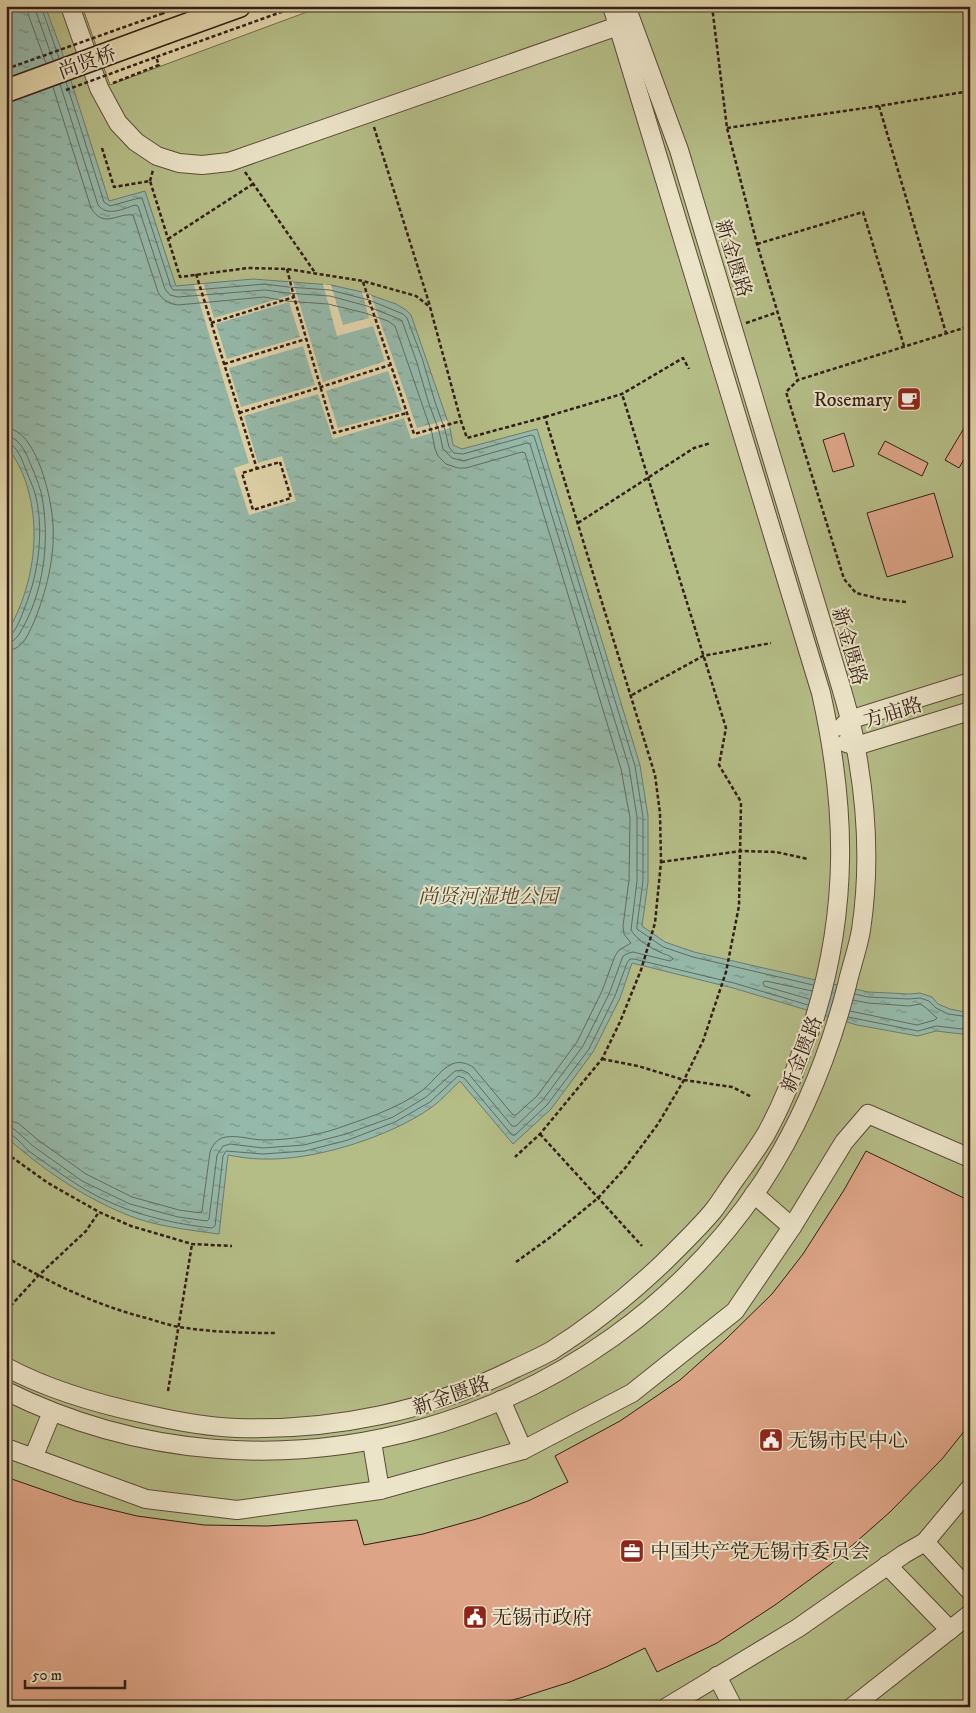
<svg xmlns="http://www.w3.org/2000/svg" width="976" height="1713" font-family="'IM FELL DW Pica','Noto Serif SC',serif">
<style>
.park{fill:#b5bd87;stroke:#736e4e}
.water{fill:url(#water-ripples);stroke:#6d7b6f}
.pier{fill:#e2d5ab;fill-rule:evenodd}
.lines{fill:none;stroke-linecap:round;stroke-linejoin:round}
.shore{stroke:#636c60;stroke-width:1}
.building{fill:#dda487;stroke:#311e16}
.minor-casing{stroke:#5d4c3b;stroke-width:20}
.major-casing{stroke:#311e16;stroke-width:25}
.path{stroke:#311e16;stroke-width:2.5;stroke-dasharray:4 2.5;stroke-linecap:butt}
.minor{stroke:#ece4c8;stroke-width:18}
.major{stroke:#e2d5ab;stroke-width:22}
.major-bridge-casing{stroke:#311e16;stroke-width:25;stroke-linecap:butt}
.path-bridge{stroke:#311e16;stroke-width:2.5;stroke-dasharray:4 2.5;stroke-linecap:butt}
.major-bridge{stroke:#e2d5ab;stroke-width:22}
.labels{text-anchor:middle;stroke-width:4;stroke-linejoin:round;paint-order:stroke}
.street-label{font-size:20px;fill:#311e16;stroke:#ece4c8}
.poi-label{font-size:20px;fill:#311e16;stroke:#ece4c8;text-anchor:start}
.park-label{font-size:20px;font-style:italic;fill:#524632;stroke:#ece4c8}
</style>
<defs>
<pattern id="water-ripples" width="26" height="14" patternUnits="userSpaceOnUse" patternTransform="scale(1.25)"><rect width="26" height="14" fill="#95b9aa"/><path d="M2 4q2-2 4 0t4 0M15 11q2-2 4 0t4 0" fill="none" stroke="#7a9689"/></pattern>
</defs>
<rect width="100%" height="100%" fill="#e2d5ab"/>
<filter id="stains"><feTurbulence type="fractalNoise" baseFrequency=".004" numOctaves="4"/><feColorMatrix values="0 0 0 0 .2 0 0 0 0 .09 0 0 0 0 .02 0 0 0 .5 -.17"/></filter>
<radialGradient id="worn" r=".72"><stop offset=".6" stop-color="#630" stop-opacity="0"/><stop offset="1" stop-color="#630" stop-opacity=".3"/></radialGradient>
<polygon class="park" points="6,6 82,6 110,85 323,6 970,6 970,1707 6,1707"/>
<path class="water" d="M6,6H45L61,49L109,201L145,191L176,286L253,279L331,285L362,292L396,304L406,310L411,315L450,428L453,445L462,449L537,429L640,765L648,816V882L642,926L665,942L694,952L868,992L910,994L920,993L932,997L938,1004L950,1009L970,1013V1035L936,1031L918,1036L857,1025L733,988L632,963L620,998L593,1052L551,1109L513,1144L460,1081C451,1089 442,1100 432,1107C390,1137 314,1161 262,1159C251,1159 239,1157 228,1155L219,1234C189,1230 153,1226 125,1214C81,1196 41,1168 6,1137V634C31,594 41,539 29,493C25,475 16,459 6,444Z"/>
<path class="pier" d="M288,282H293L323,382L385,361L373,326L337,336L323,284L331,285L343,325L369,318L362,292L371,295L417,428L447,420L450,428L411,439L404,418L333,439L318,394L244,416L258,463L282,456L296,501L249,515L234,468L249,463L194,285L204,284L214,318L291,295ZM289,302L300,337L227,359L216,324ZM303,346L315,385L241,407L229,368ZM388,371L402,411L338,428L326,391Z"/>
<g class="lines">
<g class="shore">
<polyline points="27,6 28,14 46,63"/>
<polyline points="34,6 53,60"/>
<polyline points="41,6 59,58"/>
<polyline points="66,82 104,202 110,206 139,198 142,198 171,287 173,290 195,290 265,284 288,287 330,290 369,300 403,314 407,318 422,358 435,402 445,430 449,447 454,453 463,454 531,435 534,436 635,766 643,817 643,881 637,925 637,929 663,947 693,957 813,985"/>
<path d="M6,428C37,429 52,500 53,525C55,558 46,592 34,622C30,630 27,639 20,645C16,649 12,650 6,650"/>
<path d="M6,436C19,437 26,452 30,463C34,472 38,482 41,492C51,539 44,595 18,636L13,641L6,642"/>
<path d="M6,442C15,443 21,457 24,465C27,473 31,482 34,490C45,527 39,572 25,607C21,617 18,627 11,635L6,636"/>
<polyline points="855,994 868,997 909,999 920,998 929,1001 936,1008 948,1014 970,1017"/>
<polyline points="809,999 764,986 763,982 766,981 812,991"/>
<polyline points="850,1011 917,1025 935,1020 937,1018 925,1007 920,1004 909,1006 868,1003 853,1000"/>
<polyline points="848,1017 918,1031 936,1026 970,1030"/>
<path d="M6,1120L18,1123L38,1140L86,1174L132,1197L179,1210L201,1213L202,1211L210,1152C213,1144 218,1138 226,1137C238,1135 252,1140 264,1140C292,1140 321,1135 347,1125C373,1116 397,1108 420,1092C431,1085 439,1070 452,1064C459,1061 467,1063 473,1067L513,1115H516L537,1096L577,1042L602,991L615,956L619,950L631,943L624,934L623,926L629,880L630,818L621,769L525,453L522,452L466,468H458L446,464L438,456L435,449L432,433L395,326L388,321L365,313L328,304L286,301L264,297L178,305C169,304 162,300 158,292L133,215C116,213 104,229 91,208L53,87"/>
<path d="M6,1127L14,1129L33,1146L82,1181L130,1204L178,1217L207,1221L209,1219L217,1155L223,1146L230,1144L263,1148L304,1145L346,1134L393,1117L426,1097L455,1071L462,1070L468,1073L512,1126H516L542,1101L583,1046L609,994L623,956L629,953L633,952L670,961L673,959C670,955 666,955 662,953C652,949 636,939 631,930L637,881V817L629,767L530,444L527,443L463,461L452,458L443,449L439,431L429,404L416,360L402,321L399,319L367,306L330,296L287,293L265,290L178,297L170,295L165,289L138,206L135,205C123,209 107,217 98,205L60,84"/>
<path d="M6,1133C15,1134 23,1146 30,1152C46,1163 62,1175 78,1185C118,1211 166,1223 212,1228L215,1226L223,1156L226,1151L263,1154L305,1151L348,1140L395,1122L430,1102L458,1076L464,1078L512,1135H515L547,1105L589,1049L615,996L627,963L630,959H634L734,983L808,1005"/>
</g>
</g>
<g class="building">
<polygon points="970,418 970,449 959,468 945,460"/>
<polygon points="844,433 854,466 833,472 823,440"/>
<polygon points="885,441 928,463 922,476 878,454"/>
<polygon points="934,493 953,557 887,577 867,513"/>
<polygon points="866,1151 970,1201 970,1424 942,1459 890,1512 831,1564 775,1605 717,1643 657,1672 645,1648 606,1667 570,1682 520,1698 485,1707 6,1707 6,1477 75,1501 137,1516 204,1525 267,1526 357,1520 364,1545 423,1534 480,1518 528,1501 568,1482 555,1456 620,1421 680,1380 725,1340 772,1294 803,1254 844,1190"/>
</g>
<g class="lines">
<defs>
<g id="minor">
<polyline points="70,6 99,88 118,123 136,142 157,156 179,163 202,165 229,162 618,26"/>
<polyline points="842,727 849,720 970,682"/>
<polyline points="846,743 856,746 970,711"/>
<polyline points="754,1194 792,1227"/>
<path d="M6,1367C49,1390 98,1404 145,1414C175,1421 206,1427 237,1428C333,1431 430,1411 516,1368C527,1363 540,1357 551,1351C591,1326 628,1296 662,1264C679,1247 697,1230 713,1211C721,1201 728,1189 736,1178C746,1164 757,1149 766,1134C781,1107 793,1077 803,1048C807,1038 811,1027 815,1017C849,906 846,805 821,693L612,6"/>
<path d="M6,1391C271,1523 599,1428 762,1183C802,1122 829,1055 847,985C851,967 858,948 861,930C870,870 867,808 856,749C852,721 843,694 835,667L679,150L626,6"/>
<polyline points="501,1400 523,1450"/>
<polyline points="372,1442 380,1490"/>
<polyline points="6,1448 146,1499 237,1510 380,1490 523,1450 632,1393 735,1311 792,1227 844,1142 868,1114 970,1158"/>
<polyline points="33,1458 52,1412"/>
<polyline points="925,1542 970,1591"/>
<polyline points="887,1565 950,1630"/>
<polyline points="717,1676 733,1707"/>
<polyline points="667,1707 798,1628 904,1554 925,1542 970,1488"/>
<polyline points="852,1707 970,1614"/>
</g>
<polyline id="major" points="167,32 239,6"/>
</defs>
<use href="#minor" class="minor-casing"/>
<use href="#major" class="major-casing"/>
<g class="path">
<polyline points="712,6 727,128 757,244 798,380"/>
<polyline points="161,14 181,6"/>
<polyline points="113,83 159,65 156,57 298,6"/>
<polyline points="879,106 946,333"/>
<polyline points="374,127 430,306"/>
<polyline points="727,128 879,106 970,91"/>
<polyline points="102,148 114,187 150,181 180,277 248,268 287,269 363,281 416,296 430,307 461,421 467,438 545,417 655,775 660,813 661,862 655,923 641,970 620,1022 602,1059 540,1134 515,1157"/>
<polyline points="245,172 316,274"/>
<polyline points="150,181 153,170"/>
<polyline points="168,239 253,184"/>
<polyline points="757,244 863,212 904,346"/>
<polyline points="287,269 294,297 334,433 407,413"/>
<polyline points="196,274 257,469"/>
<polyline points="363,282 414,434 461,421"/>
<polyline points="211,323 294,297"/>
<polyline points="746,323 778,312"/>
<polyline points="224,364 306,339"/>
<polyline points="239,413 390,365"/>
<polyline points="545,417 622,394 683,358 689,369"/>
<polygon points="280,462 291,498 253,510 242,473"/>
<polyline points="578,523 694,448 711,443"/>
<polyline points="906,602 881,599 856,593 844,579 786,392 798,380 970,326"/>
<polyline points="632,695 703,656 771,643"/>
<polyline points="661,862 741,851 776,852 808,859"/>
<polyline points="602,1059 638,1066 684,1080 732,1087 752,1097"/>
<polyline points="540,1134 642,1246"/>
<polyline points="6,1153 48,1183 99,1212 131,1226 192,1244 232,1246"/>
<path d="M6,1257C52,1284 98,1306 150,1319C159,1322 169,1325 179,1327C211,1332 243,1333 275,1333"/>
<polyline points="516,1262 552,1236 598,1198 626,1167 658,1124 684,1080 703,1041 726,972 739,906 741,802 719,765 726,728 622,394"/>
<polyline points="6,1311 38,1276 86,1231 99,1212"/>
<polyline points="168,1391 192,1244"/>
</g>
<use href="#minor" class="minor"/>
<use href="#major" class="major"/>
<defs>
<polyline id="major-bridge" points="6,91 167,32"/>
</defs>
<use href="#major-bridge" class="major-bridge-casing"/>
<g class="path-bridge">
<polyline points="6,69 161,14"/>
<polyline points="66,90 156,57"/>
</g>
<use href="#major-bridge" class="major-bridge"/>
</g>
<defs>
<symbol id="cafe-square" viewBox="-11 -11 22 22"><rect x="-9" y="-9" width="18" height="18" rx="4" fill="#8f2418" stroke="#ece4c8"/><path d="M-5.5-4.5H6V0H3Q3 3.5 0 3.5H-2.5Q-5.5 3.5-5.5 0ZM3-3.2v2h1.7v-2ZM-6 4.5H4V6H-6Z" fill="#fff"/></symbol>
<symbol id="civic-square" viewBox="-11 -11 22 22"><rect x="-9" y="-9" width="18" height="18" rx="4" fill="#8f2418" stroke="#ece4c8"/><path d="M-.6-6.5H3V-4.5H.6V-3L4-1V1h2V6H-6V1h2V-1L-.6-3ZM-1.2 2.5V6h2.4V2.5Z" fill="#fff"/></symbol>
<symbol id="office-square" viewBox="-11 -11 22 22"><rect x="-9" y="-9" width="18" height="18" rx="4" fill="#8f2418" stroke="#ece4c8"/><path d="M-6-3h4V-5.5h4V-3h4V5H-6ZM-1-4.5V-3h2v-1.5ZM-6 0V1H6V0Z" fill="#fff"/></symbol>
</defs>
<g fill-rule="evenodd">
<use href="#cafe-square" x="895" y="385" width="28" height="28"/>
<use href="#civic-square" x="757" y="1426" width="28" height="28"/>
<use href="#office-square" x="618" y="1537" width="28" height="28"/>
<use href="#civic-square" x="461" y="1603" width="28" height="28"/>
</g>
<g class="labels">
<g class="street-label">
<text transform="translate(87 62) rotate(-20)" y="7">尚贤桥</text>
<text transform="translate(734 258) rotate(73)" y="7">新金匮路</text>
<text transform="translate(850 646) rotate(74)" y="7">新金匮路</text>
<text transform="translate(893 712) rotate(-17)" y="7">方庙路</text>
<text transform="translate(801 1054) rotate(-69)" y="7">新金匮路</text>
<text transform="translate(451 1395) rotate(-19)" y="7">新金匮路</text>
</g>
<g class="poi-label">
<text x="892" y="406" text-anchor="end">Rosemary</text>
<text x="788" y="1447">无锡市民中心</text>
<text x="650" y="1558">中国共产党无锡市委员会</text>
<text x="492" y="1624">无锡市政府</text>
</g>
<g class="park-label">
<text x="488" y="903">尚贤河湿地公园</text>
</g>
</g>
<rect width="976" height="1713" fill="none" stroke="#e2d5ab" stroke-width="25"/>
<rect x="8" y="8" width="961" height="1698" fill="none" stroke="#311e16" stroke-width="2.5"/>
<rect x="12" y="12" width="951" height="1688" fill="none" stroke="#311e16"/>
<path d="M25 1680v8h100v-8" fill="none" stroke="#311e16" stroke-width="2.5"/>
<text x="32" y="1680" font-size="15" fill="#311e16" stroke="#ece4c8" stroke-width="4" paint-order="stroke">50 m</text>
<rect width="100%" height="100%" filter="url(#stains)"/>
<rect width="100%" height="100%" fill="url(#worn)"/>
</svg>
